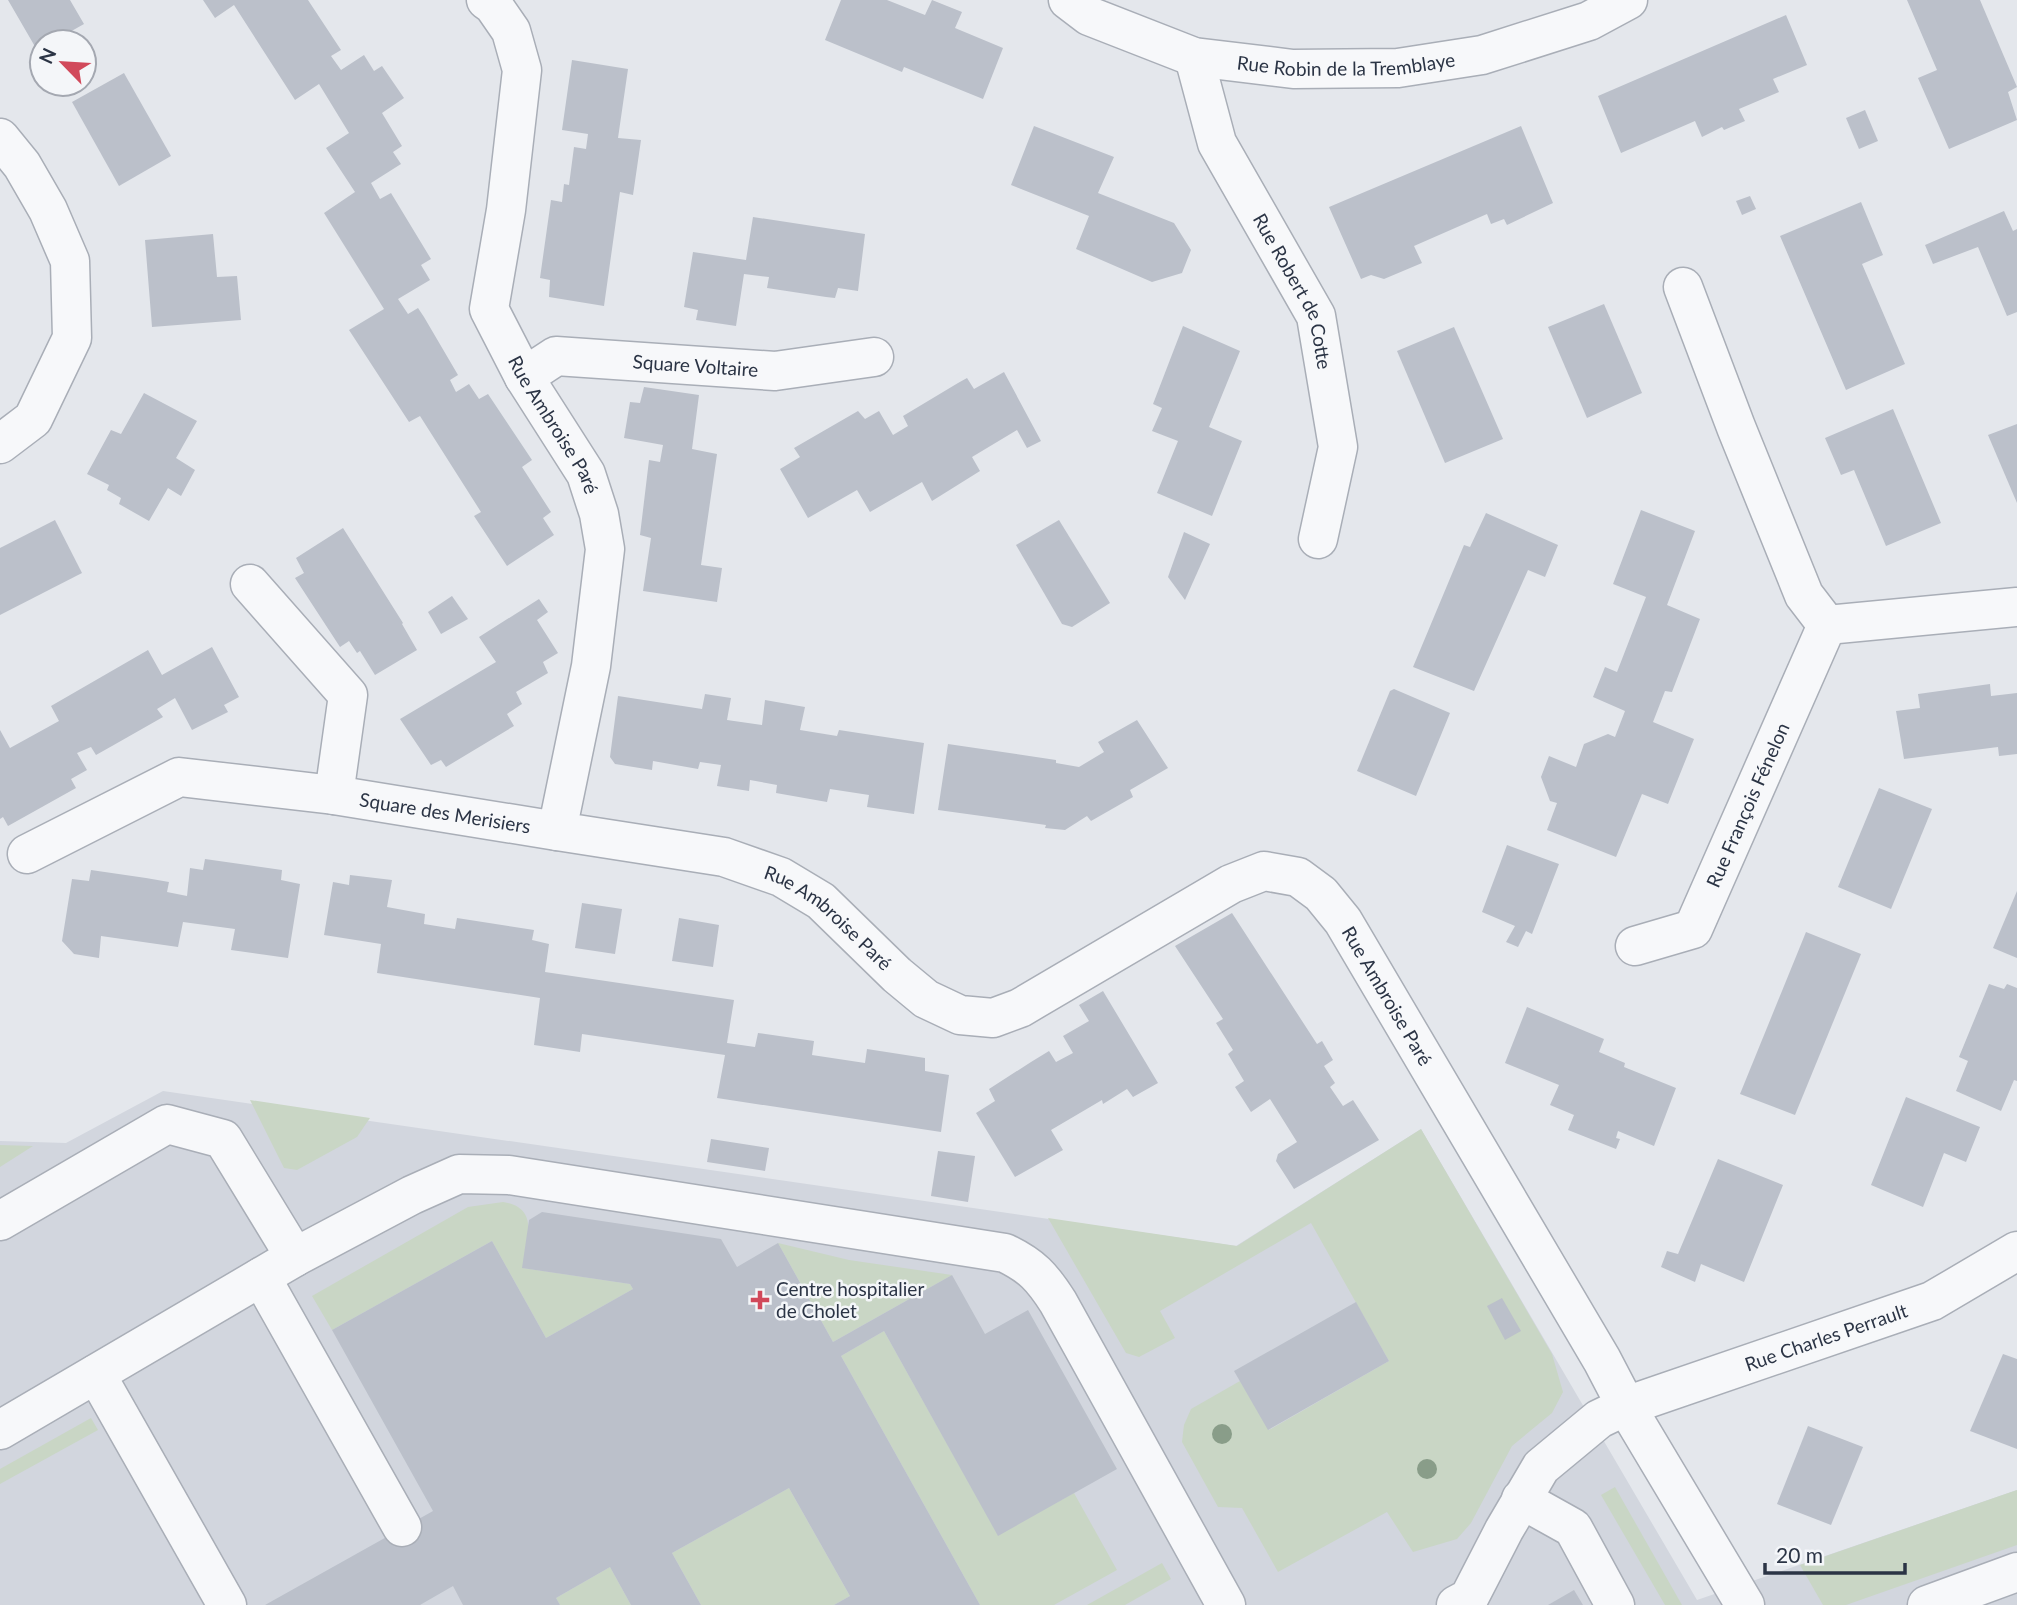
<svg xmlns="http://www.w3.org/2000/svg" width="2017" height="1605" font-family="Lato,sans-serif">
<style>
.built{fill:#d2d6de}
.green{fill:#c9d6c5}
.building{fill:#bbc0ca}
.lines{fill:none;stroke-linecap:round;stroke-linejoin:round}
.minor-casing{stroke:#a9aeb7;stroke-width:41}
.minor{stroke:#f7f8fa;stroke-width:38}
.tree{fill:#899d89}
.poi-dot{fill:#d1495b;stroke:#f4f6f9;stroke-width:2.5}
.labels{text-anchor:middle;stroke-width:5;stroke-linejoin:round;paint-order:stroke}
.street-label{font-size:19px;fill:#2b3445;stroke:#f4f6f9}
.poi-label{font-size:19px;fill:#2b3445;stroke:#f4f6f9;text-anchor:start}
</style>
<rect width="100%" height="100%" fill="#e4e7ec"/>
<polygon class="built" points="163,1091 1236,1246 1421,1129 1697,1600 2017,1490 2017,1605 0,1605 0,1141 66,1143"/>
<g class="green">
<polygon points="250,1100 370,1118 357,1137 297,1170 284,1168"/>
<polygon points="1421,1129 1552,1354 1563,1392 1552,1413 1512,1446 1471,1523 1457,1539 1413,1552 1387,1512 1278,1572 1242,1508 1218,1507 1182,1442 1184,1425 1191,1409 1240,1381 1269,1430 1389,1361 1311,1223 1160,1311 1175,1338 1139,1357 1126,1353 1048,1218 1237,1246"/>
<polygon points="0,1145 33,1146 0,1167"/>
<path d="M503,1202C541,1208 526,1240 523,1268L630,1284L633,1289L546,1338L492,1241L332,1330L312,1296L468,1207Z"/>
<polygon points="778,1243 849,1260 952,1275 833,1342"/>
<polygon points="884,1331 998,1535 1074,1493 1117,1570 1054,1605 980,1605 841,1356"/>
<polygon points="91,1418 98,1430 0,1484 0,1469"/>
<polygon points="1615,1487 1682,1605 1665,1605 1601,1495"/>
<polygon points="789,1488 850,1596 834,1605 701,1605 672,1553"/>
<polygon points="2017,1490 2017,1545 1846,1605 1823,1605 1800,1565"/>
<polygon points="1162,1563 1171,1579 1125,1605 1087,1605"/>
<polygon points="610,1567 631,1605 560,1605 556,1598"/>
</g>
<g class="building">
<polygon points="8,0 70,0 84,24 52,42 42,42 42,48 37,50"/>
<polygon points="203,0 308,0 341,50 331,56 341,70 364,55 374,71 382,66 404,98 382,113 402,146 393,152 401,164 371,183 380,199 391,193 431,259 421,265 430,280 398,299 408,314 418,308 424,317 458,375 450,380 456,392 469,384 479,399 488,394 532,460 522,467 551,512 543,518 554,535 507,566 474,516 481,512 420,416 409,422 349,330 384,309 324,213 355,192 326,148 349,133 319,84 295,100 234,5 215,18"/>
<polygon points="841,0 887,0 925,15 932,0 962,12 955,28 1003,48 983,99 904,67 902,72 825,40"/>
<polygon points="1907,0 1980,0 2017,87 2008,92 2017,120 1949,149 1918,78 1937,70"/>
<polygon points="1786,15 1807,65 1773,79 1779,92 1739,109 1745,121 1724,130 1722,127 1702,137 1695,121 1621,153 1598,96"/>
<polygon points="572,60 628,69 618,138 641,140 633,195 620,192 604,306 549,297 550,280 540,278 551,200 562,202 564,184 569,185 574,147 586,149 588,134 562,130"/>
<polygon points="124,73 171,156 119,186 72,102"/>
<polygon points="1865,110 1878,141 1859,149 1846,118"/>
<polygon points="1034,126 1114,157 1098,193 1174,223 1191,250 1182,273 1152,282 1076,249 1089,216 1011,185"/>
<polygon points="1521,126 1553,203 1507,225 1504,219 1491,224 1487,214 1414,246 1422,263 1384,279 1371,275 1361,279 1329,207"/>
<polygon points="1750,196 1756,209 1742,215 1736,201"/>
<polygon points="1861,202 1883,255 1862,264 1905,364 1846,390 1780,236"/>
<polygon points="2004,211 2013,231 2017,229 2017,312 2007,316 1978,247 1933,264 1925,245"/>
<polygon points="753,217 865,234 858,291 838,288 835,298 826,297 767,288 769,277 744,274 736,326 696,320 698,310 684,307 693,252 746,260"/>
<polygon points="213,234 217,277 237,276 241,320 152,327 145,240"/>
<polygon points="1604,304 1642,393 1587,418 1548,327"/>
<polygon points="1183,326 1240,351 1209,427 1242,441 1212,516 1157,493 1178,441 1152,431 1162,408 1153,404"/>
<polygon points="1454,327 1503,439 1445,463 1397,351"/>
<polygon points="1004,372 1041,441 1027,448 1017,430 972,457 980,471 932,501 922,482 870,512 857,490 808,518 780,469 800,457 794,448 858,411 865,419 879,411 893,435 908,426 903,416 958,383 967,378 974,389"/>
<polygon points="644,387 699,395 692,449 717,454 701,565 722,568 717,602 643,591 651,538 640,535 649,460 660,462 663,445 624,438 630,402 640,403"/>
<polygon points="144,393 197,421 176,458 195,470 181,496 168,488 149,521 119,504 121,498 107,490 109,485 87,474 111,430 121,434"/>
<polygon points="1893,409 1941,523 1886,546 1854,470 1841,475 1825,438"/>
<polygon points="2017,424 2017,503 1988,435"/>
<polygon points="1641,510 1695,531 1667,605 1700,619 1672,692 1665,691 1653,722 1694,739 1668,804 1642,794 1616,857 1547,830 1557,803 1550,801 1541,777 1549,756 1576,767 1584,744 1608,734 1615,737 1625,711 1593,697 1605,667 1617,672 1646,597 1613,584"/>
<polygon points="1486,513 1558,545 1545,577 1528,570 1474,691 1413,667 1464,545 1470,547"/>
<polygon points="55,520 82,573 0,615 0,548"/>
<polygon points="1059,520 1110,603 1072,627 1062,624 1016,545"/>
<polygon points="343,528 403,623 402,624 417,650 375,675 360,651 357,653 349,641 340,647 295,578 304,573 296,558"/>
<polygon points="1184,532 1210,544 1185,600 1168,577"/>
<polygon points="452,596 468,619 441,634 428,612"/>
<polygon points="539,599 548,612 537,620 558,653 543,662 548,673 516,692 522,704 507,714 514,726 446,767 441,760 431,765 400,719 496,662 479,637"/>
<polygon points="212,647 239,697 224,705 228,712 192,730 175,698 157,709 163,717 112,746 96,755 91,747 77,753 87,770 71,779 76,788 8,826 3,817 0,819 0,730 10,748 59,721 51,706 148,650 162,675"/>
<polygon points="1990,684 1991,696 2017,693 2017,754 1999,756 1998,747 1904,759 1896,711 1920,708 1918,694"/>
<polygon points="1394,689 1450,713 1416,796 1357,771 1390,691"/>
<polygon points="705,694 731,698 727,720 762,725 765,700 805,707 800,730 837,736 839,730 924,743 914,814 867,807 869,795 830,789 827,802 776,793 777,785 750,780 749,791 717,786 721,765 700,762 698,769 653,761 652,770 615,764 610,757 618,696 702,709"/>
<polygon points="1137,720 1168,768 1130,790 1133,797 1091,821 1087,816 1065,830 1045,828 1046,825 938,810 948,744 1056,760 1056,763 1079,767 1104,752 1098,742"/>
<polygon points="1879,788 1932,809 1891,909 1838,887"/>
<polygon points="1507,845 1559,864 1532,934 1526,931 1518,947 1506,942 1515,926 1482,912"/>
<polygon points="205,859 282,870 281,880 300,884 288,958 231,950 235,929 183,922 178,947 101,936 99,958 74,954 62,941 72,879 89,881 91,870 146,878 169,882 167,892 187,896 190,868 203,870"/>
<polygon points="350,875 392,880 387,907 425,914 424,924 455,929 457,918 534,930 532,940 549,944 545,972 734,1000 727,1043 755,1047 758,1033 814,1041 812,1055 865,1063 867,1049 925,1058 925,1071 949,1075 941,1132 717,1098 725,1055 582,1034 580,1052 534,1045 540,998 377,973 381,944 324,935 333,882 349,885"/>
<polygon points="2017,891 2017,958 1993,948"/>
<polygon points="582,903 622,909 615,954 575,948"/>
<polygon points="1232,913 1317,1044 1322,1041 1333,1060 1324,1066 1335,1083 1330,1087 1343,1106 1353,1100 1379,1140 1294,1189 1276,1161 1278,1154 1297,1142 1270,1099 1251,1112 1235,1087 1244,1081 1228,1054 1233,1050 1216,1023 1223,1019 1175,946"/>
<polygon points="679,918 719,925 713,967 672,961"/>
<polygon points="1806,932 1861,954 1795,1115 1740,1094"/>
<polygon points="1989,984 2004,989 2007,984 2017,988 2017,1081 2014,1080 2001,1111 1956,1091 1968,1061 1959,1057"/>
<polygon points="1103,991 1158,1083 1133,1097 1127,1089 1103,1104 1102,1100 1051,1130 1063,1150 1015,1177 976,1113 995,1101 989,1089 1031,1062 1049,1051 1056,1062 1073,1053 1063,1036 1089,1021 1079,1005"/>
<polygon points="1527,1007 1604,1039 1599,1052 1625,1063 1624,1067 1676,1088 1654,1146 1618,1131 1616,1138 1620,1139 1616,1149 1568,1130 1574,1115 1550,1105 1559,1085 1505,1063"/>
<polygon points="1906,1097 1980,1127 1966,1162 1944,1153 1923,1207 1871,1185"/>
<polygon points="711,1139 769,1148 765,1171 707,1162"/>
<polygon points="938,1151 975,1156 968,1202 931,1196"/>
<polygon points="1718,1159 1783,1185 1744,1282 1701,1264 1695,1282 1661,1267 1667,1251 1678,1254"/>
<polygon points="542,1212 721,1239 737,1267 778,1243 833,1342 952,1275 985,1334 1028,1310 1117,1469 998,1536 884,1331 841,1356 980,1605 834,1605 850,1596 789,1488 672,1553 701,1605 631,1605 610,1567 556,1598 560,1605 463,1605 453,1586 420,1605 265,1605 433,1511 332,1330 492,1241 546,1338 633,1289 630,1284 522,1268 529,1220"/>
<polygon points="1502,1298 1521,1331 1505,1340 1487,1306"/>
<polygon points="1356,1302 1389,1361 1268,1430 1234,1371"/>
<polygon points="2003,1354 2017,1359 2017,1449 1970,1431"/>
<polygon points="1808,1426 1863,1447 1831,1525 1777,1504"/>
<polygon points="1574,1590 1583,1605 1548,1605"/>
</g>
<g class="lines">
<defs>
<g id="minor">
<path id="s1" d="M486,0L493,5L511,31L522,70L506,210L489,309L524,377L586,474L599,514L605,549L591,666L557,831L724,857L781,877L821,901L897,975L926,999L960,1015L993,1018L1020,1008L1231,884L1264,871L1298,877L1321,894L1343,921L1602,1360L1626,1406L1745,1605"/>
<path id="s2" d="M1068,0L1089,16L1194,57L1293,69L1398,68L1482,55L1589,21L1628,0"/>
<path id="s3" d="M1194,57L1217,143L1316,316L1338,447L1318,539"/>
<polyline points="0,138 22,165 48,210 70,261 72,338 33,419 0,444"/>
<polyline points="1683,287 1736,427 1804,595 1827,625"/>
<path id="s4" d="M524,377L556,356L775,371L874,357"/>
<polyline points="250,584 348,695 334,795"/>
<path id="s5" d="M27,854L179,777L334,795L557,831"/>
<path id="s6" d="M1635,946L1693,929L1827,625L2017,607"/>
<polyline points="0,1221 167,1124 223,1139 295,1257"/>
<polyline points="261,1277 402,1527"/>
<polyline points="96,1374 227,1605"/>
<path d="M0,1430L295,1257L412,1195L459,1174L509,1175L1005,1253C1032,1266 1042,1277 1058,1302L1226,1605"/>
<polyline points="1521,1499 1573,1528 1615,1605"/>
<path id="s7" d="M1456,1605L1469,1598L1504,1530L1541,1467L1599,1419L1626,1406L1932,1301L2017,1251"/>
<polyline points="1927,1605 2017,1572"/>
</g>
</defs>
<use href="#minor" class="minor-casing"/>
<use href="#minor" class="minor"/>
</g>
<g class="tree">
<circle cx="1222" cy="1434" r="10"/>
<circle cx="1427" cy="1469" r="10"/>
</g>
<path class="poi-dot" d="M756.5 1289.5h7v7h7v7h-7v7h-7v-7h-7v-7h7z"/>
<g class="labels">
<g class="street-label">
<text dy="7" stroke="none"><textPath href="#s2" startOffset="292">Rue Robin de la Tremblaye</textPath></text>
<text dy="7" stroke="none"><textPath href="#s3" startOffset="257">Rue Robert de Cotte</textPath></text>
<text dy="7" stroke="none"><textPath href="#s4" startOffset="178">Square Voltaire</textPath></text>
<text dy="7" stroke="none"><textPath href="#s1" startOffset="455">Rue Ambroise Paré</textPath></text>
<text dy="7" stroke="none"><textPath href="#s6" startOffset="196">Rue François Fénelon</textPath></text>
<text dy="7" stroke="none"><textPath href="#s5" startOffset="439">Square des Merisiers</textPath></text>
<text dy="7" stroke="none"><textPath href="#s1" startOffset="1169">Rue Ambroise Paré</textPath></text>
<text dy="7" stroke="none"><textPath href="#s1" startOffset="1862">Rue Ambroise Paré</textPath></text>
<text dy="7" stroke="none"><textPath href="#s7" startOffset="481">Rue Charles Perrault</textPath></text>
</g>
<g class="poi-label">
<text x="776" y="1296">Centre hospitalier<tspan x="776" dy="22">de Cholet</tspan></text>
</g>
</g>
<g transform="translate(63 63) rotate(295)"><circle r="33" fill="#f4f6f9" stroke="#a4a8b1" stroke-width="2"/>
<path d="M0-5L12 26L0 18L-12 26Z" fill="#d1495b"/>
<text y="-10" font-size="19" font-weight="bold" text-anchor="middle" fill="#2b3445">N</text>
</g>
<path d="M1765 1563v10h140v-10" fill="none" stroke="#2b3445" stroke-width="3.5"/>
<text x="1776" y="1563" font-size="21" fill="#2b3445" stroke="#f4f6f9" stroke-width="5" paint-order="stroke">20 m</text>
</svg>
